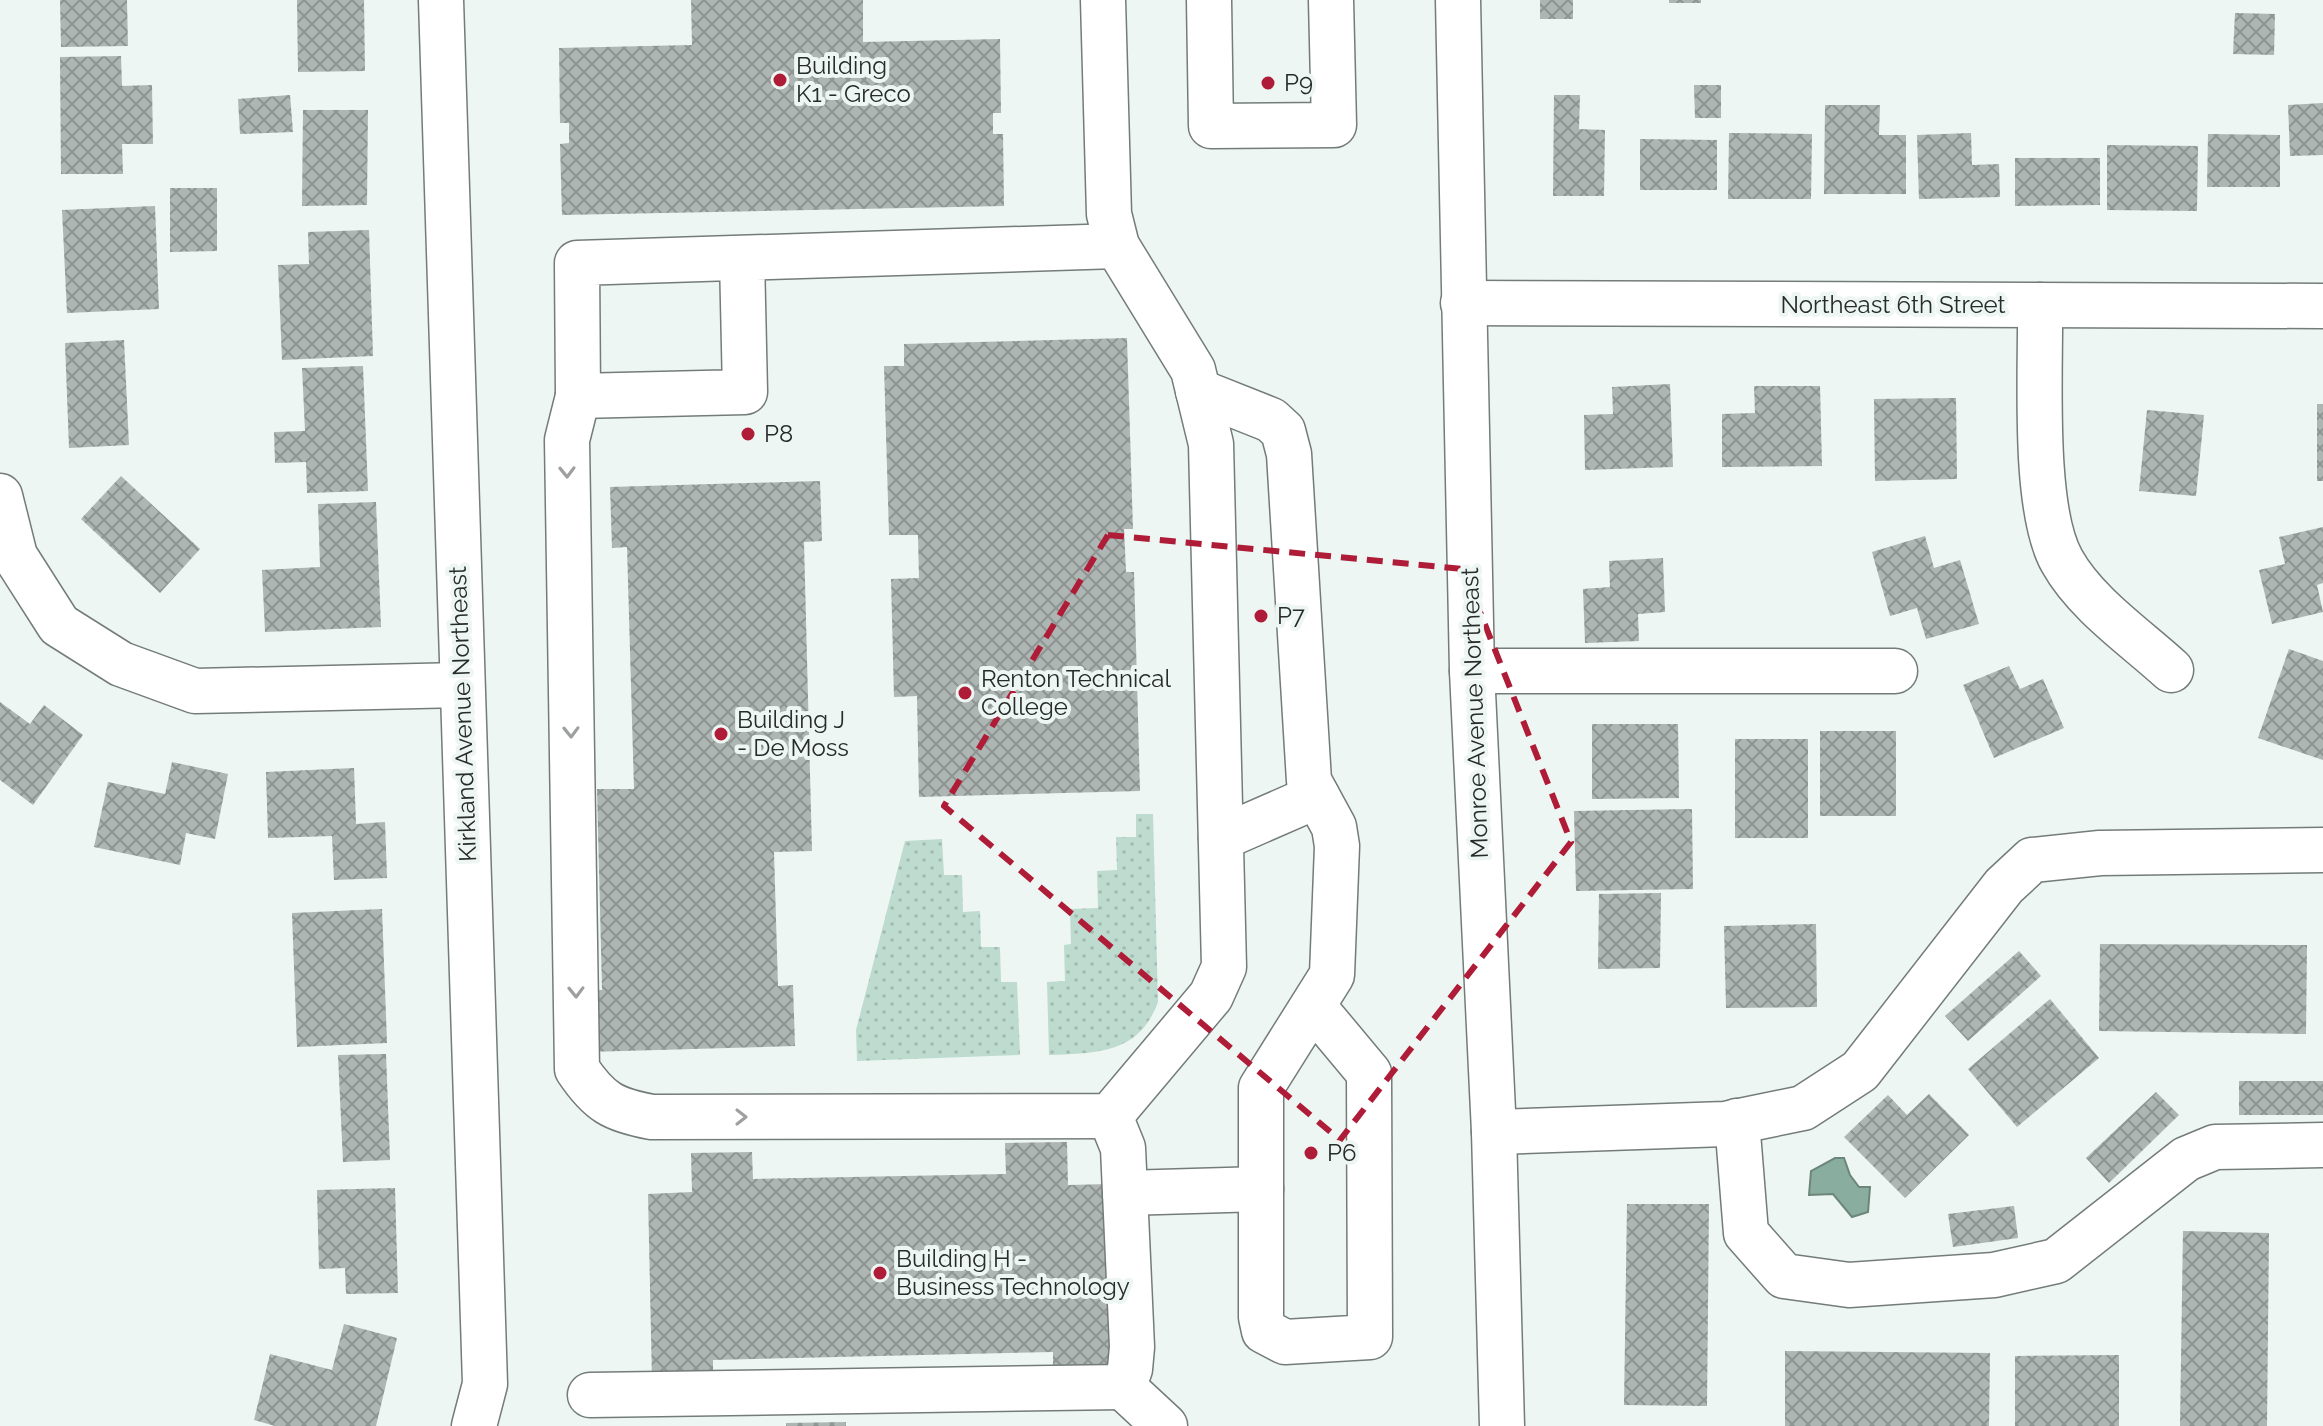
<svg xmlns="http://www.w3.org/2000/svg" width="2323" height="1426" font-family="Raleway,sans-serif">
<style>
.grass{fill:url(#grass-dots)}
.water{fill:#89ad9e;stroke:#6c867b;stroke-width:2}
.building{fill:url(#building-cross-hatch)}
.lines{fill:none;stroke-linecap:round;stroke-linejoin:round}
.minor-casing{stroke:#747c79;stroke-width:47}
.minor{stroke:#fff;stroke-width:44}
.oneway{stroke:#9ea09f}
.marked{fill:none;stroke:#af1c37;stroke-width:6;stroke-dasharray:16 10;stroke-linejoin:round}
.poi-dot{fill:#af1c37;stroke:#edf6f2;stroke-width:3}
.labels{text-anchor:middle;stroke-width:8;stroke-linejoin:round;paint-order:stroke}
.poi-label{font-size:24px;fill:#272b29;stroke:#edf6f2;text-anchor:start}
.street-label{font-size:24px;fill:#272b29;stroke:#edf6f2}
</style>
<defs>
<pattern id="grass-dots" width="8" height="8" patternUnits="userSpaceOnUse" patternTransform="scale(2)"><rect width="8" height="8" fill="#bedbcf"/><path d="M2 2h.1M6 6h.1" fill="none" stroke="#a3bcb2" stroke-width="1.8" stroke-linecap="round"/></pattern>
<pattern id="building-cross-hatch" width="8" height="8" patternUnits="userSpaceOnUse" patternTransform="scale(2)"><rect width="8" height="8" fill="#aeb6b3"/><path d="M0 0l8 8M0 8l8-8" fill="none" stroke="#8e9492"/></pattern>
</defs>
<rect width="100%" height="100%" fill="#edf6f2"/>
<g class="grass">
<path d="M1136,814H1153L1158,1002C1139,1055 1095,1053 1049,1055L1047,982L1065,981L1064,945L1071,944L1070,909L1098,908L1097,871L1117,870L1116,837H1136Z"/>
<polygon points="942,839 944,875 962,875 963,912 980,911 981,947 1000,947 1001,982 1017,982 1020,1055 857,1061 856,1030 905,841"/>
</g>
<polygon class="water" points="1835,1158 1844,1158 1850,1175 1859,1187 1870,1187 1868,1212 1852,1217 1833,1194 1809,1195 1811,1171"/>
<g class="building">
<polygon points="60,0 127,0 128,46 61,47"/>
<polygon points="297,0 364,0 365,71 298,72"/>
<polygon points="691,0 863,0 863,42 1000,39 1001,113 993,113 993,134 1003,134 1004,206 562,215 560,144 569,143 569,123 560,123 559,48 692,45"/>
<rect x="1540" y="0" width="33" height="19"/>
<rect x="1669" y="0" width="32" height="3"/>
<polygon points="2235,13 2275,14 2274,55 2233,54"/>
<polygon points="121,56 122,86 152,85 153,144 122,144 123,174 61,174 60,57"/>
<polygon points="1694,85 1721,85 1721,118 1695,118"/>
<polygon points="290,95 293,132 240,134 238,99"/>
<polygon points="1554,95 1580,95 1579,129 1605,130 1604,196 1553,196"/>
<polygon points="2323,103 2323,155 2290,156 2288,105"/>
<polygon points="1825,105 1880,105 1879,135 1906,135 1906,194 1824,194"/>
<polygon points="303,110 368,110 367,205 302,206"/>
<polygon points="1729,133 1812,134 1811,199 1728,199"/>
<polygon points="1971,133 1972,165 1999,164 2000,197 1919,199 1917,135"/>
<polygon points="2208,134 2280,135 2280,187 2207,187"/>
<polygon points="1640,139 1717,140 1717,190 1640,190"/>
<polygon points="2107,145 2198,146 2197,211 2107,210"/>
<polygon points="2015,158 2100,158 2100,205 2015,206"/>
<polygon points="170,188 217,188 217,251 170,252"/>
<polygon points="155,206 159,309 67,313 62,210"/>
<polygon points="369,230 373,356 282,360 278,265 309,264 308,232"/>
<polygon points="1127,338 1133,529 1124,529 1125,549 1126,572 1134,572 1140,791 919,797 917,696 894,697 891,579 919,578 918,535 889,535 884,366 904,366 904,344"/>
<polygon points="124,340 129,445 69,448 65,343"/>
<polygon points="363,366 368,491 307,493 306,462 275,463 274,432 305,431 302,368"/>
<polygon points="1670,384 1673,467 1585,470 1584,415 1613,414 1612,387"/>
<polygon points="1754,386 1820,386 1822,466 1722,467 1722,414 1755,413"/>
<polygon points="1956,398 1957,479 1875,481 1874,399"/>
<rect x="2317" y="404" width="6" height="77"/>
<polygon points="2147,410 2204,415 2196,496 2139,491"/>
<polygon points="121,476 200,549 160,593 81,519"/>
<polygon points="820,481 822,541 804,542 812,851 774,852 778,986 793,985 795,1046 587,1052 585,990 602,990 597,789 634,789 627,547 612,548 610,487"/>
<polygon points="376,502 381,627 265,632 262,570 320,567 318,504"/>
<polygon points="2323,527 2323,583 2317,585 2323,612 2272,624 2259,570 2285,564 2279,537"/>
<polygon points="1925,536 1934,568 1960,560 1979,624 1926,639 1917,608 1890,616 1872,552"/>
<polygon points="1663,558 1665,612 1638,614 1639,641 1585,643 1583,589 1610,587 1609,561"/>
<polygon points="2289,649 2323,661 2323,760 2258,738"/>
<polygon points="2009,666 2020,689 2043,679 2064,728 1994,758 1963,685"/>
<polygon points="0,702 30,724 44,705 83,735 33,805 0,780"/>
<polygon points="1592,724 1678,724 1679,798 1592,799"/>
<rect x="1820" y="731" width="76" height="85"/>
<rect x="1735" y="739" width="73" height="99"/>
<polygon points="172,762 228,774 215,839 186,833 180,865 94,847 108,782 165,794"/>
<polygon points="354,768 356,824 385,822 387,878 334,880 332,836 268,838 266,772"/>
<polygon points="1692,809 1693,889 1576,891 1574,811"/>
<polygon points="1661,893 1660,968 1598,969 1599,894"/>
<polygon points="382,909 387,1043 297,1047 292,913"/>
<polygon points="1816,924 1817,1007 1726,1008 1724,926"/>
<polygon points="2100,944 2307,945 2306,1034 2099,1031"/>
<polygon points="2019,951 2041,976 1968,1041 1945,1016"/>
<polygon points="2050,999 2099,1058 2017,1127 1968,1069"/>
<polygon points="386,1054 390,1160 343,1162 338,1055"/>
<rect x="2239" y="1081" width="84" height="34"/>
<polygon points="2156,1092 2179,1115 2109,1183 2086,1158"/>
<polygon points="1929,1094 1969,1135 1905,1198 1844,1137 1888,1095 1907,1115"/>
<polygon points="1067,1142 1068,1185 1109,1184 1113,1368 1053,1369 1053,1352 713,1360 713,1379 652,1381 648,1194 692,1192 691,1153 752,1152 753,1179 1006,1174 1005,1143"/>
<polygon points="395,1188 398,1293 346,1294 345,1268 319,1269 317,1190"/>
<polygon points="1627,1204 1709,1204 1707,1406 1624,1405"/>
<polygon points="2014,1206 2018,1238 1953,1247 1948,1214"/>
<polygon points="2183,1231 2269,1233 2267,1426 2180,1426"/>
<polygon points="344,1324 397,1338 376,1426 275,1426 254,1420 270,1354 332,1370"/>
<polygon points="1785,1351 1990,1353 1989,1426 1785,1426"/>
<polygon points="2119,1355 2119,1426 2015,1426 2015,1356"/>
<polygon points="846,1422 846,1426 786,1426 786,1423"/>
</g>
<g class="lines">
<defs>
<g id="minor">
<polyline points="441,0 485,1384 474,1426"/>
<polyline points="1209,0 1211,126 1334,125 1331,0"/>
<polyline points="1458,0 1472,671 1494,1132 1502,1426"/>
<polyline points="742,258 745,392 578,396 577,263 1117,246"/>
<polyline points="1463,303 2323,306"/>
<path d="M2040,305C2041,370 2032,508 2062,561C2086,604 2135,637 2171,670"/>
<polyline points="1198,391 1271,420 1283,431 1289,454 1309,781 1334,827 1337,846 1332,975 1261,1088 1261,1317 1264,1331 1285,1342 1370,1337 1369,1073 1313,1006"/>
<path d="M578,396L567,440L577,1069C599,1102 613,1110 652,1117L1110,1116L1211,996L1224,967L1211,444L1193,370L1117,246L1109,214L1103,0"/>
<polyline points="0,496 15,556 59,625 121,664 195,691 462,685"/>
<polyline points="1472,671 1895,671"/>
<polyline points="1221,838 1317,796"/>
<polyline points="1737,1121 1746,1233 1784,1276 1849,1285 1994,1275 2056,1261 2186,1159 2215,1147 2323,1145"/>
<polyline points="1494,1132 1725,1124 1803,1108 1860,1071 2004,886 2032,860 2100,853 2323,850"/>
<polyline points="1125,1193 1261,1189"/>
<polyline points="1123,1387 1165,1426"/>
<polyline points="590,1395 1123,1387 1130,1369 1132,1347 1123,1148 1110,1116"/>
</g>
</defs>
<use href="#minor" class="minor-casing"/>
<use href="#minor" class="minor"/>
</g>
<defs><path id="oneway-chevron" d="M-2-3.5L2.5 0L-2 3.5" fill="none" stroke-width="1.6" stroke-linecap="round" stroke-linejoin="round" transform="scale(2)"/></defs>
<g class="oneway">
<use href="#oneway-chevron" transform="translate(567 472) rotate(89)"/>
<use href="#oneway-chevron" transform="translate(571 732) rotate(89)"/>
<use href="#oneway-chevron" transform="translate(576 992) rotate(89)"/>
<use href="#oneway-chevron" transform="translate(741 1117)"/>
</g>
<path class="marked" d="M1108,535L1463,569L1571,842L1340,1140L944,806Z"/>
<g class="poi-dot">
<circle cx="780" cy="80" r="8"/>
<circle cx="1268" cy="83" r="8"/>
<circle cx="748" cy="434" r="8"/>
<circle cx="1261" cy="616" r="8"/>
<circle cx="965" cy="693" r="8"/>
<circle cx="721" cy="734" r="8"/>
<circle cx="1311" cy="1153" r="8"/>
<circle cx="880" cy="1273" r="8"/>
</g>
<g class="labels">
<g class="poi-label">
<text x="796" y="74">Building<tspan x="796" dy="28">K1 - Greco</tspan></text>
<text x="1284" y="91">P9</text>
<text x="764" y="442">P8</text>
<text x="1277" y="624">P7</text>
<text x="981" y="687">Renton Technical<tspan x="981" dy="28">College</tspan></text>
<text x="737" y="728">Building J<tspan x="737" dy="28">- De Moss</tspan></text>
<text x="1327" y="1161">P6</text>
<text x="896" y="1267">Building H -<tspan x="896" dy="28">Business Technology</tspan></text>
</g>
<g class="street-label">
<text x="1893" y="313">Northeast 6th Street</text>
<text transform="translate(1475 713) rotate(-92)" y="8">Monroe Avenue Northeast</text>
<text transform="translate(463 714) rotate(-92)" y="8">Kirkland Avenue Northeast</text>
</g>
</g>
</svg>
